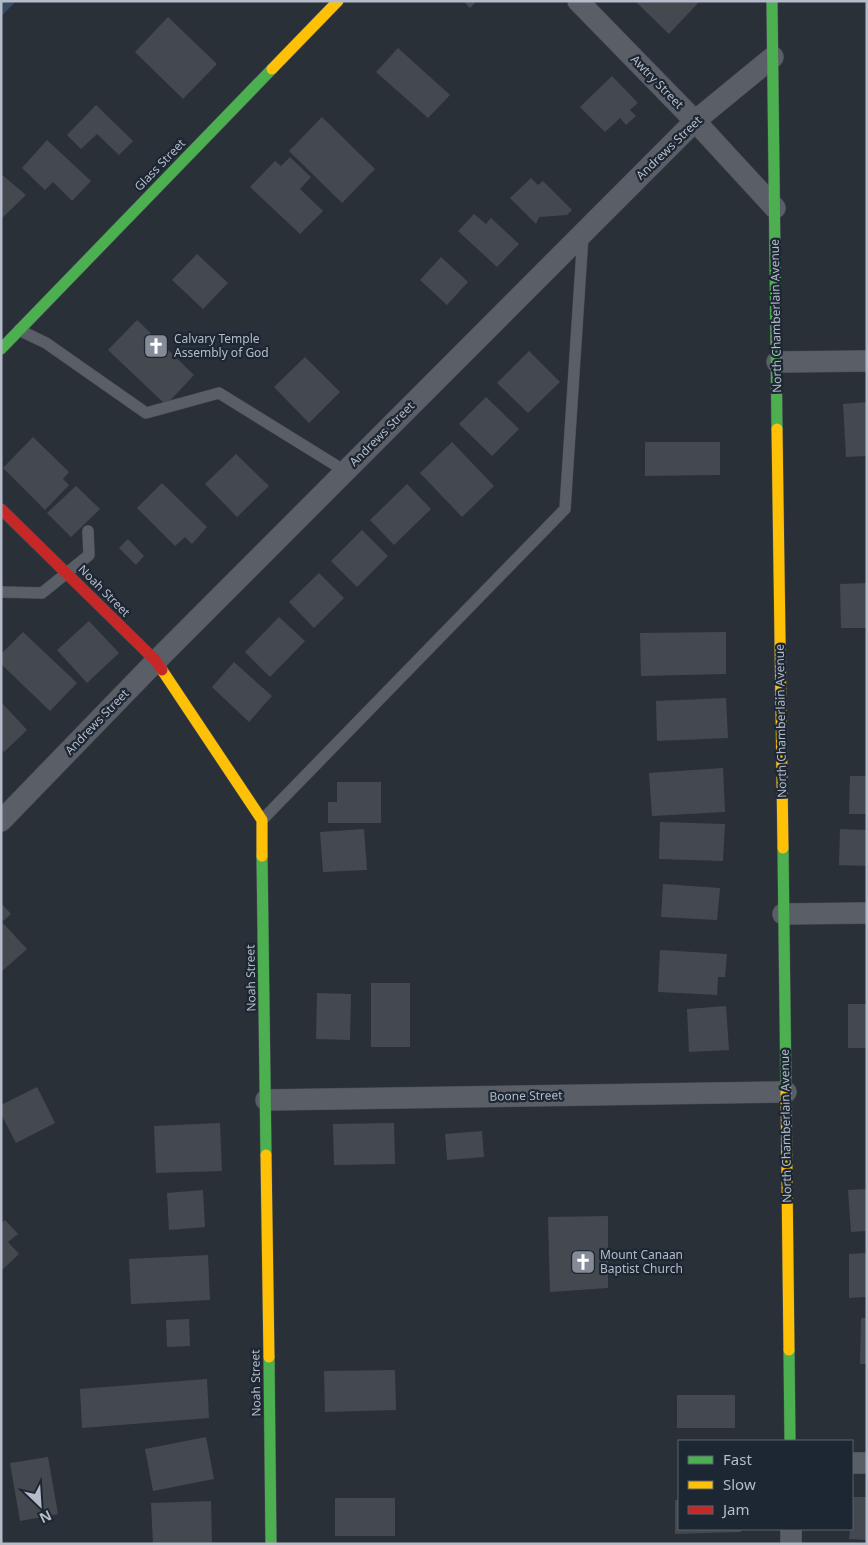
<svg xmlns="http://www.w3.org/2000/svg" width="868" height="1545" font-family="'Noto Sans',sans-serif">
<style>
.lines{fill:none;stroke-linecap:round;stroke-linejoin:round}
.stream{stroke:#384963;stroke-width:9}
.building{fill:#444950}
.lane-casing{stroke:#484c53;stroke-width:12}
.street-casing{stroke:#484c53;stroke-width:22}
.fast-casing{stroke:#484c53;stroke-width:12}
.slow-casing{stroke:#484c53;stroke-width:12}
.jam-casing{stroke:#484c53;stroke-width:12}
.lane{stroke:#5a5e66;stroke-width:11}
.street{stroke:#5a5e66;stroke-width:21}
.fast{stroke:#4caf50;stroke-width:11}
.slow{stroke:#ffc107;stroke-width:11}
.jam{stroke:#c62828;stroke-width:11}
.labels{text-anchor:middle;stroke-width:4.5;stroke-linejoin:round;paint-order:stroke}
.street-label{font-size:12px;fill:#b4bcc9;stroke:#1d2633}
.poi-label{font-size:12px;fill:#b4bcc9;stroke:#1d2633;text-anchor:start}
</style>
<rect width="100%" height="100%" fill="#2a3038"/>
<g class="lines">
<polyline class="stream" points="1,10 10,1"/>
</g>
<g class="building">
<polygon points="463,1 477,1 470,8"/>
<polygon points="635,1 700,1 669,34"/>
<polygon points="168,17 217,64 183,99 135,52"/>
<polygon points="398,48 450,95 428,118 376,72"/>
<polygon points="612,76 638,103 630,110 636,116 626,125 620,118 605,132 580,107"/>
<polygon points="96,105 133,141 119,155 97,134 81,149 67,135"/>
<polygon points="322,117 375,169 342,203 289,151"/>
<polygon points="47,140 91,181 72,201 53,182 45,190 22,168"/>
<polygon points="290,157 311,177 300,189 323,211 300,234 250,187 275,161 281,166"/>
<polygon points="1,174 26,195 1,219"/>
<polygon points="531,178 538,185 543,181 572,210 567,215 539,217 536,224 510,198"/>
<polygon points="474,214 486,224 491,218 519,244 497,267 458,231"/>
<polygon points="197,254 228,283 203,309 172,280"/>
<polygon points="441,257 468,282 447,305 420,280"/>
<polygon points="137,320 194,375 166,405 108,350"/>
<polygon points="529,351 560,382 528,413 497,383"/>
<polygon points="305,357 340,392 309,423 274,387"/>
<polygon points="486,397 519,429 492,456 459,424"/>
<polygon points="867,402 867,456 846,457 843,404"/>
<polygon points="33,437 69,472 63,479 69,485 45,510 3,468"/>
<polygon points="452,442 494,486 462,517 420,473"/>
<polygon points="645,442 720,442 720,475 645,476"/>
<polygon points="236,454 269,486 237,517 205,484"/>
<polygon points="162,483 207,527 192,544 185,537 175,546 137,508"/>
<polygon points="407,484 431,509 394,545 370,520"/>
<polygon points="76,486 100,509 71,537 47,513"/>
<polygon points="362,530 388,556 357,587 331,561"/>
<polygon points="128,539 144,556 136,565 119,548"/>
<polygon points="319,573 344,598 314,628 289,602"/>
<polygon points="867,583 867,628 841,628 840,584"/>
<polygon points="279,617 305,641 270,677 245,652"/>
<polygon points="89,621 119,653 87,683 57,650"/>
<polygon points="23,632 77,683 50,711 1,664 1,654"/>
<polygon points="726,632 726,674 641,676 640,633"/>
<polygon points="234,662 272,696 249,722 212,687"/>
<polygon points="726,698 728,738 657,741 656,701"/>
<polygon points="1,702 27,730 4,752 1,749"/>
<polygon points="723,768 725,812 652,816 649,773"/>
<polygon points="850,776 867,776 867,814 849,814"/>
<polygon points="337,782 381,782 381,823 328,823 328,802 337,802"/>
<polygon points="660,822 725,824 723,861 659,859"/>
<polygon points="364,829 367,870 323,872 320,832"/>
<polygon points="840,829 867,830 867,866 839,865"/>
<polygon points="663,884 720,888 717,920 661,917"/>
<polygon points="1,903 11,914 2,922 27,949 1,972"/>
<polygon points="660,950 727,954 725,977 718,977 717,995 658,992"/>
<rect x="371" y="983" width="39" height="64"/>
<polygon points="317,993 351,994 350,1040 316,1039"/>
<rect x="848" y="1004" width="19" height="44"/>
<polygon points="726,1006 729,1050 689,1052 687,1009"/>
<polygon points="37,1087 55,1123 16,1143 1,1114 1,1105"/>
<polygon points="220,1123 222,1171 156,1173 154,1126"/>
<polygon points="394,1123 395,1164 334,1165 333,1124"/>
<polygon points="482,1131 484,1157 447,1160 445,1134"/>
<polygon points="867,1189 867,1231 851,1232 848,1190"/>
<polygon points="203,1190 205,1227 169,1230 167,1193"/>
<polygon points="608,1216 608,1288 550,1292 548,1217"/>
<polygon points="5,1220 18,1234 8,1242 19,1254 1,1271 1,1223"/>
<polygon points="867,1253 867,1297 849,1298 849,1254"/>
<polygon points="208,1255 210,1300 131,1304 129,1259"/>
<polygon points="861,1318 867,1318 867,1364 860,1364"/>
<polygon points="189,1319 190,1346 167,1347 166,1320"/>
<polygon points="395,1370 396,1410 325,1412 324,1371"/>
<polygon points="207,1379 209,1418 82,1428 80,1389"/>
<rect x="677" y="1395" width="58" height="33"/>
<polygon points="206,1437 214,1479 153,1491 145,1449"/>
<polygon points="48,1457 58,1514 20,1521 10,1463"/>
<polygon points="852,1497 867,1497 867,1540 849,1539 850,1529 852,1529"/>
<rect x="335" y="1498" width="60" height="38"/>
<polygon points="675,1500 679,1500 679,1529 741,1529 741,1532 675,1534"/>
<polygon points="211,1501 212,1544 153,1544 151,1503"/>
</g>
<g class="lines">
<defs>
<g id="lane">
<polyline points="19,330 46,343 146,413 219,393 345,471"/>
<polyline points="1,592 42,593 89,555 88,531"/>
<polyline points="262,820 565,509 583,235"/>
</g>
<g id="street">
<polyline points="578,1 695,121 775,208"/>
<polyline points="777,362 867,361"/>
<polyline points="1,821 156,661 695,121 773,57"/>
<polyline points="783,914 867,913"/>
<polyline points="266,1100 786,1092"/>
<polyline points="852,1463 867,1463"/>
<polyline points="791,1529 791,1544"/>
</g>
<g id="fast">
<polyline points="772,1 777,429"/>
<polyline points="1,349 272,69"/>
<polyline points="783,848 786,1091"/>
<polyline points="262,856 266,1155"/>
<polyline points="789,1350 790,1441"/>
<polyline points="269,1357 271,1544"/>
</g>
<g id="slow">
<polyline points="272,69 338,1"/>
<polyline points="777,429 783,848"/>
<polyline points="162,670 262,820 262,856"/>
<polyline points="786,1091 789,1350"/>
<polyline points="266,1155 269,1357"/>
</g>
<polyline id="jam" points="1,509 156,661 162,670"/>
</defs>
<use href="#lane" class="lane-casing"/>
<use href="#street" class="street-casing"/>
<use href="#fast" class="fast-casing"/>
<use href="#slow" class="slow-casing"/>
<use href="#jam" class="jam-casing"/>
<use href="#lane" class="lane"/>
<use href="#street" class="street"/>
<use href="#fast" class="fast"/>
<use href="#slow" class="slow"/>
<use href="#jam" class="jam"/>
</g>
<defs>
<symbol id="church-square" viewBox="-11 -11 22 22"><rect x="-9" y="-9" width="18" height="18" rx="4" fill="#848b96" stroke="#1d2633"/><path d="M-1.2-6h2.4v3.5h3.3v2.4h-3.3V6h-2.4V-.1h-3.3v-2.4h3.3Z" fill="#fff"/></symbol>
</defs>
<g fill-rule="evenodd">
<use href="#church-square" x="142" y="332" width="28" height="28"/>
<use href="#church-square" x="569" y="1248" width="28" height="28"/>
</g>
<g class="labels">
<g class="street-label">
<text transform="translate(657 82) rotate(46)" y="4">Awtry Street</text>
<text transform="translate(669 148) rotate(-44)" y="4">Andrews Street</text>
<text transform="translate(160 165) rotate(-46)" y="4">Glass Street</text>
<text transform="translate(776 316) rotate(-91)" y="4">North Chamberlain Avenue</text>
<text transform="translate(382 434) rotate(-45)" y="4">Andrews Street</text>
<text transform="translate(104 591) rotate(45)" y="4">Noah Street</text>
<text transform="translate(781 721) rotate(-91)" y="4">North Chamberlain Avenue</text>
<text transform="translate(97 722) rotate(-46)" y="4">Andrews Street</text>
<text transform="translate(251 978) rotate(-91)" y="4">Noah Street</text>
<text transform="translate(526 1096) rotate(-1)" y="4">Boone Street</text>
<text transform="translate(786 1126) rotate(-91)" y="4">North Chamberlain Avenue</text>
<text transform="translate(256 1383) rotate(-91)" y="4">Noah Street</text>
</g>
<g class="poi-label">
<text x="174" y="343">Calvary Temple<tspan x="174" dy="14">Assembly of God</tspan></text>
<text x="600" y="1259">Mount Canaan<tspan x="600" dy="14">Baptist Church</tspan></text>
</g>
</g>
<rect width="868" height="1545" fill="none" stroke="#b4bcc9" stroke-width="5"/>
<rect x="678" y="1440" width="175" height="90" fill="#1d2633" stroke="#59626f"/>
<rect x="688" y="1456" width="25" height="8" fill="#4caf50" stroke="#59626f"/>
<text x="723" y="1465" font-size="15" fill="#b4bcc9">Fast</text>
<rect x="688" y="1481" width="25" height="8" fill="#ffc107" stroke="#59626f"/>
<text x="723" y="1490" font-size="15" fill="#b4bcc9">Slow</text>
<rect x="688" y="1506" width="25" height="8" fill="#c62828" stroke="#59626f"/>
<text x="723" y="1515" font-size="15" fill="#b4bcc9">Jam</text>
<g transform="translate(40 1505) rotate(155)" stroke="#1d2633" stroke-width="4" paint-order="stroke">
<path d="M0-4L9 19L0 12L-9 19Z" fill="#b4bcc9"/>
<text y="-8" font-size="14" font-weight="bold" text-anchor="middle" fill="#b4bcc9">N</text>
</g>
</svg>
